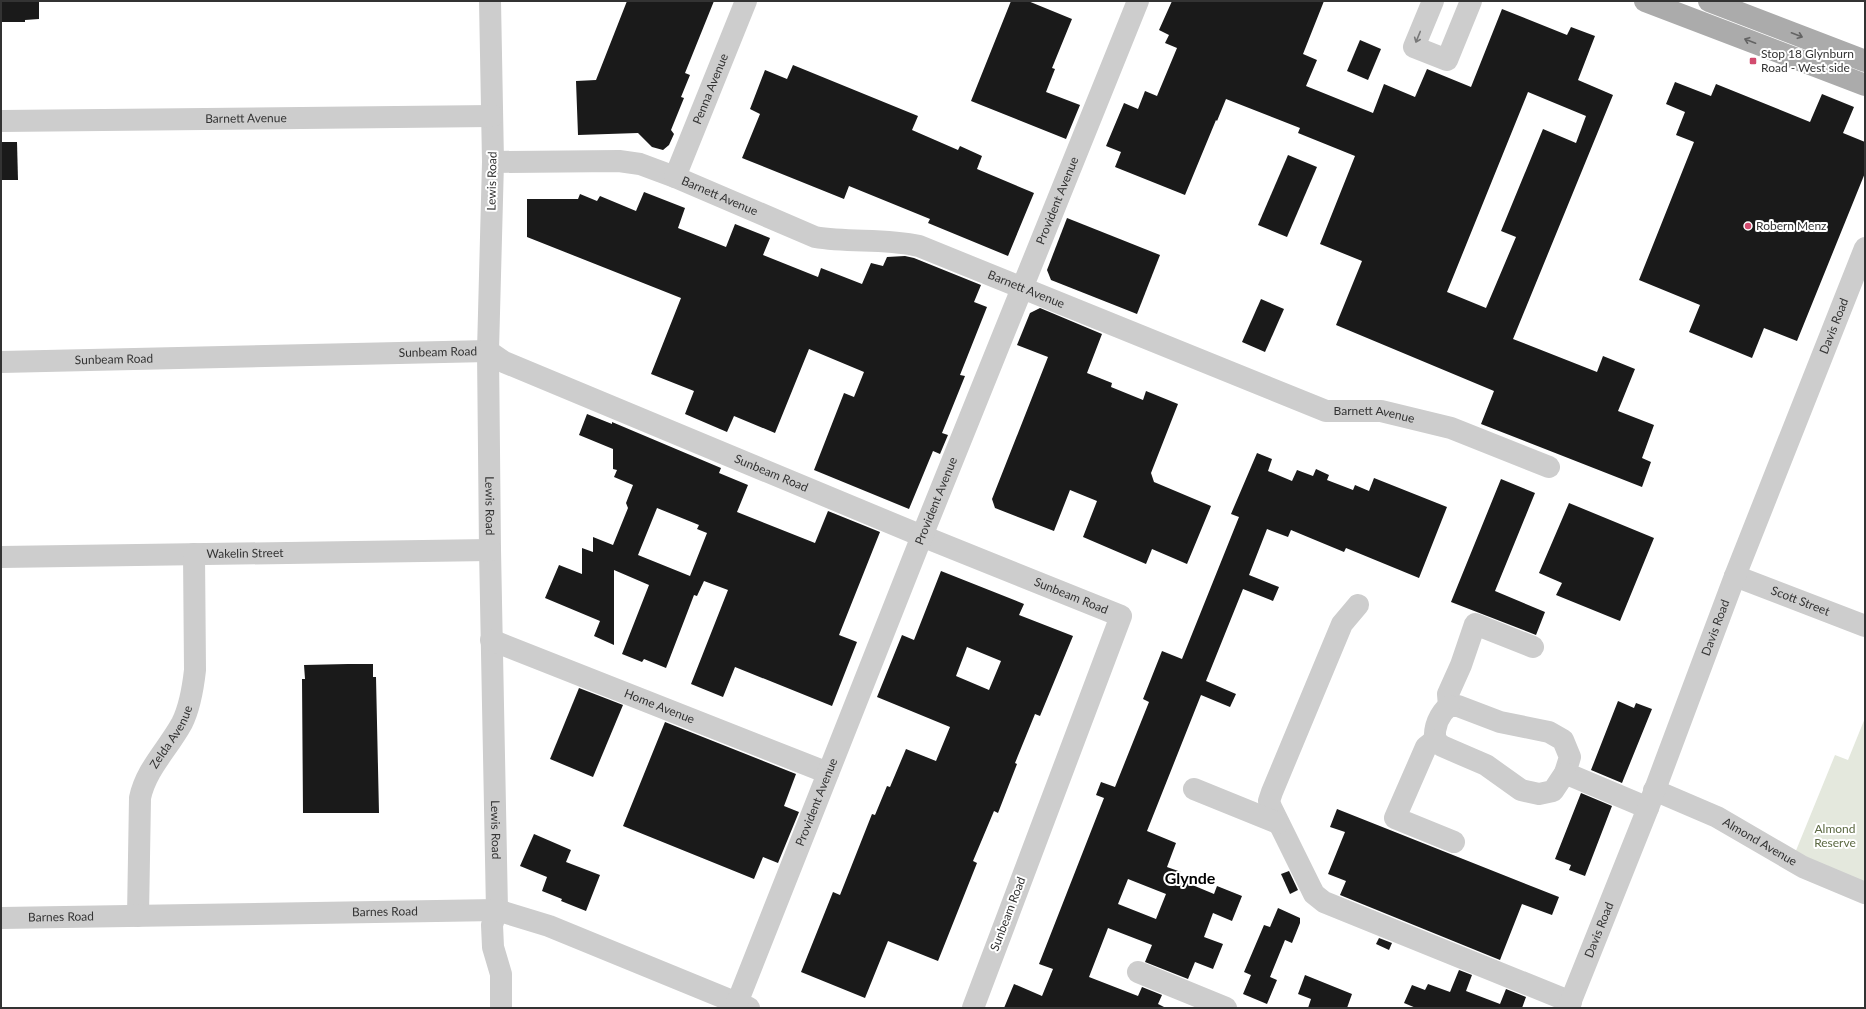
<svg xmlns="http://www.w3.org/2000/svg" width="1866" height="1009" font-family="Lato,sans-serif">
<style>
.park{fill:#e4e8dd}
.building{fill:#1a1a1a;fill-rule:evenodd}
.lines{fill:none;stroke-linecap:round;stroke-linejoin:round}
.minor{stroke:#cdcdcd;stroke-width:22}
.major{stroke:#ababab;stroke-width:22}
.oneway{stroke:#636363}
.oneway2{stroke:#787878}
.poi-dot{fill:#d24c6f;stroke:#fff;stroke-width:1.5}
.labels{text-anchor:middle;stroke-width:4;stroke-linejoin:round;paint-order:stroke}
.poi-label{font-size:12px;fill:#333;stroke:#fff;text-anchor:start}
.street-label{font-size:12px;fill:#333;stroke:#fff}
.park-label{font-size:12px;fill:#5d6a44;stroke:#fff}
.district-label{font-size:16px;font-weight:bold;fill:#000;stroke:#fff}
</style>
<rect width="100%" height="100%" fill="#fff"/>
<polygon class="park" points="1865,718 1865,883 1795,853 1835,755 1848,760"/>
<g class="building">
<polygon points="2,1 39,1 39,19 25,20 25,22 2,22"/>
<polygon points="627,1 714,1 685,73 690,75 681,97 684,98 671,130 674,134 669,145 663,150 652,147 638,133 578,135 576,81 596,80"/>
<polygon points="1011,1 1028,1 1072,19 1052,68 1055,69 1046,92 1080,105 1066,139 971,101"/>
<path d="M1172,1H1324L1303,54L1317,60L1306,86L1373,113L1384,84L1415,97L1427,69L1471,87L1502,9L1567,35L1571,27L1595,36L1578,80L1613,95L1513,339L1597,372L1603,356L1635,369L1618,411L1654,425L1642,458L1651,462L1642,487L1481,424L1494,391L1336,325L1362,261L1320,244L1355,156L1298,133L1300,128L1226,99L1217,121L1216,120L1185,195L1115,167L1121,152L1106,146L1124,103L1138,109L1145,91L1157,96L1177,48L1165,43L1169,35L1159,30ZM1528,92L1586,116L1576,143L1543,129L1501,231L1516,237L1486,308L1447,292Z"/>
<polygon points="1360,40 1381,49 1368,80 1347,71"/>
<polygon points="793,65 918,116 912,130 958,150 960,146 982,156 977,169 1034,193 1008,256 928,223 930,219 849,186 844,199 742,158 760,114 750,109 765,70 787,79"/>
<polygon points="1675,82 1711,96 1716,84 1810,122 1822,94 1854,107 1843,133 1865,142 1865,173 1797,341 1764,328 1752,358 1689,332 1700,305 1639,280 1694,142 1676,135 1685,112 1666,104"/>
<polygon points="1,142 17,142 18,180 1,180"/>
<polygon points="1288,155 1317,167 1287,237 1258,225"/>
<polygon points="644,192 685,208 678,228 726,247 735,224 770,238 763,255 818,277 821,268 862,284 871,263 883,266 887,257 905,256 914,258 981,285 974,302 987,307 960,375 965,376 942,433 948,435 940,454 933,451 909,509 814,470 844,393 854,397 864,372 809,349 775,433 734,416 727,432 685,414 694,391 651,374 681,298 527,237 527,199 578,199 580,194 597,201 600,196 636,211"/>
<polygon points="1067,218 1160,255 1137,314 1051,280 1047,270"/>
<polygon points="1261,299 1284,309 1265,352 1242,342"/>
<polygon points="1040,308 1102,334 1087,373 1112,383 1111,387 1143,400 1146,391 1178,404 1151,473 1154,482 1211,506 1187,564 1152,549 1146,564 1083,537 1097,501 1070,490 1054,531 995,508 992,499 1048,357 1017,345 1030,313"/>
<path d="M587,414L612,424V422L721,468L719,473L748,485L737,512L815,543L828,511L880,532L839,635L857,642L832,706L735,667L723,697L691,684L728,590L704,581L697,596L694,595L666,668L644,659L642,662L622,654L649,585L614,570V645L594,636L600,621L545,598L559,565L582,574V548L593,552V537L613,545L628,508L626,503L633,485L614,477L617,470L613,469V449L579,435ZM657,508L699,525L697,529L707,533L690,576L638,555Z"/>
<path d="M1257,453L1272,459L1268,471L1292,481L1297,470L1313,476L1316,469L1329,475L1327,480L1353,490L1355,485L1369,491L1374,478L1447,507L1419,578L1346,548L1344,552L1291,530L1288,537L1267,529L1249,575L1279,587L1273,601L1243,589L1206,681L1236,694L1230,707L1201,695L1147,831L1176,843L1167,867L1181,872L1178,879L1214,894L1217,886L1242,896L1232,921L1213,913L1204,937L1223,944L1213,969L1195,962L1188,979L1145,962L1152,945L1108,928L1089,977L1138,996L1142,987L1162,995L1158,1004L1166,1008H1004L1014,984L1042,996L1053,969L1039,964L1104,798L1096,795L1101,782L1115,787L1149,702L1143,699L1162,651L1182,659L1239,517L1231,514ZM1128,879L1166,894L1156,919L1118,904Z"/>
<polygon points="1501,479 1535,493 1495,591 1545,612 1536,635 1451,602"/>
<polygon points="1569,503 1654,538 1620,621 1556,595 1562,583 1539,573"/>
<path d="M941,571L1024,604L1019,615L1073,636L1040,716L1035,714L1015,763L1017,764L998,813L994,811L973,861L977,863L938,961L888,941L865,998L801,972L833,892L840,895L872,814L875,815L887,786L890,787L906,749L936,761L950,727L877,697L902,635L914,640ZM967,647L1001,661L989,690L956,676Z"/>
<polygon points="348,664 373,664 373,677 376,677 379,813 303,813 302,679 305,679 304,665"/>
<polygon points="579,688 623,705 593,777 550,759"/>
<polygon points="1618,701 1634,708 1636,703 1652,709 1622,783 1591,770"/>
<polygon points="665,722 796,774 784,806 799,812 778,863 763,857 754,879 623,826"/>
<polygon points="1581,793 1612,806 1585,876 1569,870 1571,865 1555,859"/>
<polygon points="1337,809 1559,897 1552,915 1522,904 1500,960 1340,895 1346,881 1328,874 1345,832 1330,827"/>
<polygon points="534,834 571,850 566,862 600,875 586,911 561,901 562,899 542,891 547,877 520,866"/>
<polygon points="1289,871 1298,890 1290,894 1281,874"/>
<polygon points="1278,908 1300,918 1300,923 1292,943 1285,940 1270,977 1277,980 1267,1004 1243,994 1251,975 1244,972 1264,925 1270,927"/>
<polygon points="1379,938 1392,943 1389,950 1376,944"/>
<polygon points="1459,970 1472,975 1466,991 1500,1004 1506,989 1526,997 1522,1008 1416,1008 1404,1003 1412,985 1425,990 1428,984 1450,992"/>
<polygon points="1305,975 1352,994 1347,1008 1308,1008 1311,999 1298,994"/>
</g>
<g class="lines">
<g class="minor">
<path id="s1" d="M490,1L493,162L488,351L490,550L497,910L492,925L493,947L501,974V1008"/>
<polyline points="1433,1 1414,47 1447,60 1471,1"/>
<path id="s2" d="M1,121L492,116"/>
<path id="s3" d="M493,162L619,161L640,164L675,177L815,237C850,243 885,238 919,246L1326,411H1381L1451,428L1549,467"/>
<path id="s4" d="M675,177L746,1"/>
<path id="s5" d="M1,362L488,351L504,362L922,536L1121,616L973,1008"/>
<path id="s6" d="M1,557L490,550"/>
<path id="s7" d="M1735,576L1865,626"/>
<polyline points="1358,605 1342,624 1272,792 1269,801 1271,807 1310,886 1314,894 1324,902 1571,1002"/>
<path id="s8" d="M491,640L828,773"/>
<polyline points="1533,647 1475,624 1461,665 1448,694 1449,706 1458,706 1500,722 1549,732 1563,740 1570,757 1565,773 1648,808"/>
<path d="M1435,740C1434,727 1439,714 1449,706"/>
<polyline points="1194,789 1278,823"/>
<path id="s9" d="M1654,790L1717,817L1803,867L1865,893"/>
<polyline points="1454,842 1395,818 1426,747 1435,740 1442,746 1486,765 1521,790 1539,794 1553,791 1565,773"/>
<path id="s10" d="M138,916L140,798C146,769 168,749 182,723C190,707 193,688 195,670L194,554"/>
<path id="s11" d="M1,918L497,910L549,926L749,1008"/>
<polyline points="1138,972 1226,1008"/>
<path id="s12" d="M737,1003L922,536L1138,1"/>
<path id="s13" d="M1568,1008L1648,808L1735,576L1865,248"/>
</g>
<g class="major">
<polyline points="1645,1 1865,85"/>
<polyline points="1709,1 1865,61"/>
</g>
</g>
<defs><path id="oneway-shaft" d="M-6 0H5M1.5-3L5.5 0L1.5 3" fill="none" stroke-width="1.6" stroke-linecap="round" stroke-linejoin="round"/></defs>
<g class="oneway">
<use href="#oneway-shaft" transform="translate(1797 35) rotate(21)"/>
<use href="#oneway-shaft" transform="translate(1750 41) rotate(-159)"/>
</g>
<use class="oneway2" href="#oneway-shaft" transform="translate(1418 37) rotate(112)"/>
<g class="poi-dot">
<rect x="1749" y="57" width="8" height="8" rx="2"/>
<circle cx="1748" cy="226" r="4"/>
</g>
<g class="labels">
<g class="poi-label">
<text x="1761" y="58">Stop 18 Glynburn<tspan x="1761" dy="14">Road - West side</tspan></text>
<text x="1756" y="230">Robern Menz</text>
</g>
<g class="street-label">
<text dy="4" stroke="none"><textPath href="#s4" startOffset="95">Penna Avenue</textPath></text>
<text dy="4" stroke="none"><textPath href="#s2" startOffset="245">Barnett Avenue</textPath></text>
<text transform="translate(492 181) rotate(-89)" y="4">Lewis Road</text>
<text dy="4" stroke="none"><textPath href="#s3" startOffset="233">Barnett Avenue</textPath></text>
<text dy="4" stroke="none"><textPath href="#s12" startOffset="864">Provident Avenue</textPath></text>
<text dy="4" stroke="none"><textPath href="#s3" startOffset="557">Barnett Avenue</textPath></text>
<text dy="4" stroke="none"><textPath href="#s13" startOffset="732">Davis Road</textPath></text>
<text dy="4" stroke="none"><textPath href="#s5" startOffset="437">Sunbeam Road</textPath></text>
<text dy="4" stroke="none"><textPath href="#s5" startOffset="113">Sunbeam Road</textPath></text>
<text dy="4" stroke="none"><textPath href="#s3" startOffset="929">Barnett Avenue</textPath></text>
<text dy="4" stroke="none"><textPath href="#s5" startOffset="796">Sunbeam Road</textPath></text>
<text dy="4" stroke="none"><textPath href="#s12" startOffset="540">Provident Avenue</textPath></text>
<text dy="4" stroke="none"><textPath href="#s1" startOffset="505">Lewis Road</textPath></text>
<text dy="4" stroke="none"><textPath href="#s6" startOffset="244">Wakelin Street</textPath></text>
<text dy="4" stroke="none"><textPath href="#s5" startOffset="1120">Sunbeam Road</textPath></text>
<text dy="4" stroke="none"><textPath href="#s7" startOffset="70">Scott Street</textPath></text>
<text dy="4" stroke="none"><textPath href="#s13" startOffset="408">Davis Road</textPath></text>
<text dy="4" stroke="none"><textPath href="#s8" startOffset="181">Home Avenue</textPath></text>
<text dy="4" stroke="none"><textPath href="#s10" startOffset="187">Zelda Avenue</textPath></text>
<text dy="4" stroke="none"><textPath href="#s12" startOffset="216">Provident Avenue</textPath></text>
<text dy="4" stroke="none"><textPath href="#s1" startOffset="829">Lewis Road</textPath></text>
<text dy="4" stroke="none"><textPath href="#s9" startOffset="118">Almond Avenue</textPath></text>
<text dy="4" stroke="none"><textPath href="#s11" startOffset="384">Barnes Road</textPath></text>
<text transform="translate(1008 914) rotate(-69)" y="4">Sunbeam Road</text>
<text dy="4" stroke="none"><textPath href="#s11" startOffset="60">Barnes Road</textPath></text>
<text dy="4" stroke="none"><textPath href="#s13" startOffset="84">Davis Road</textPath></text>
</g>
<g class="park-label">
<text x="1835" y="833">Almond<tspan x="1835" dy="14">Reserve</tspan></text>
</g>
<g class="district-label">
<text x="1190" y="884">Glynde</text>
</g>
</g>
<rect width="1866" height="1009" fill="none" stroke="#333333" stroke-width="4"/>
</svg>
